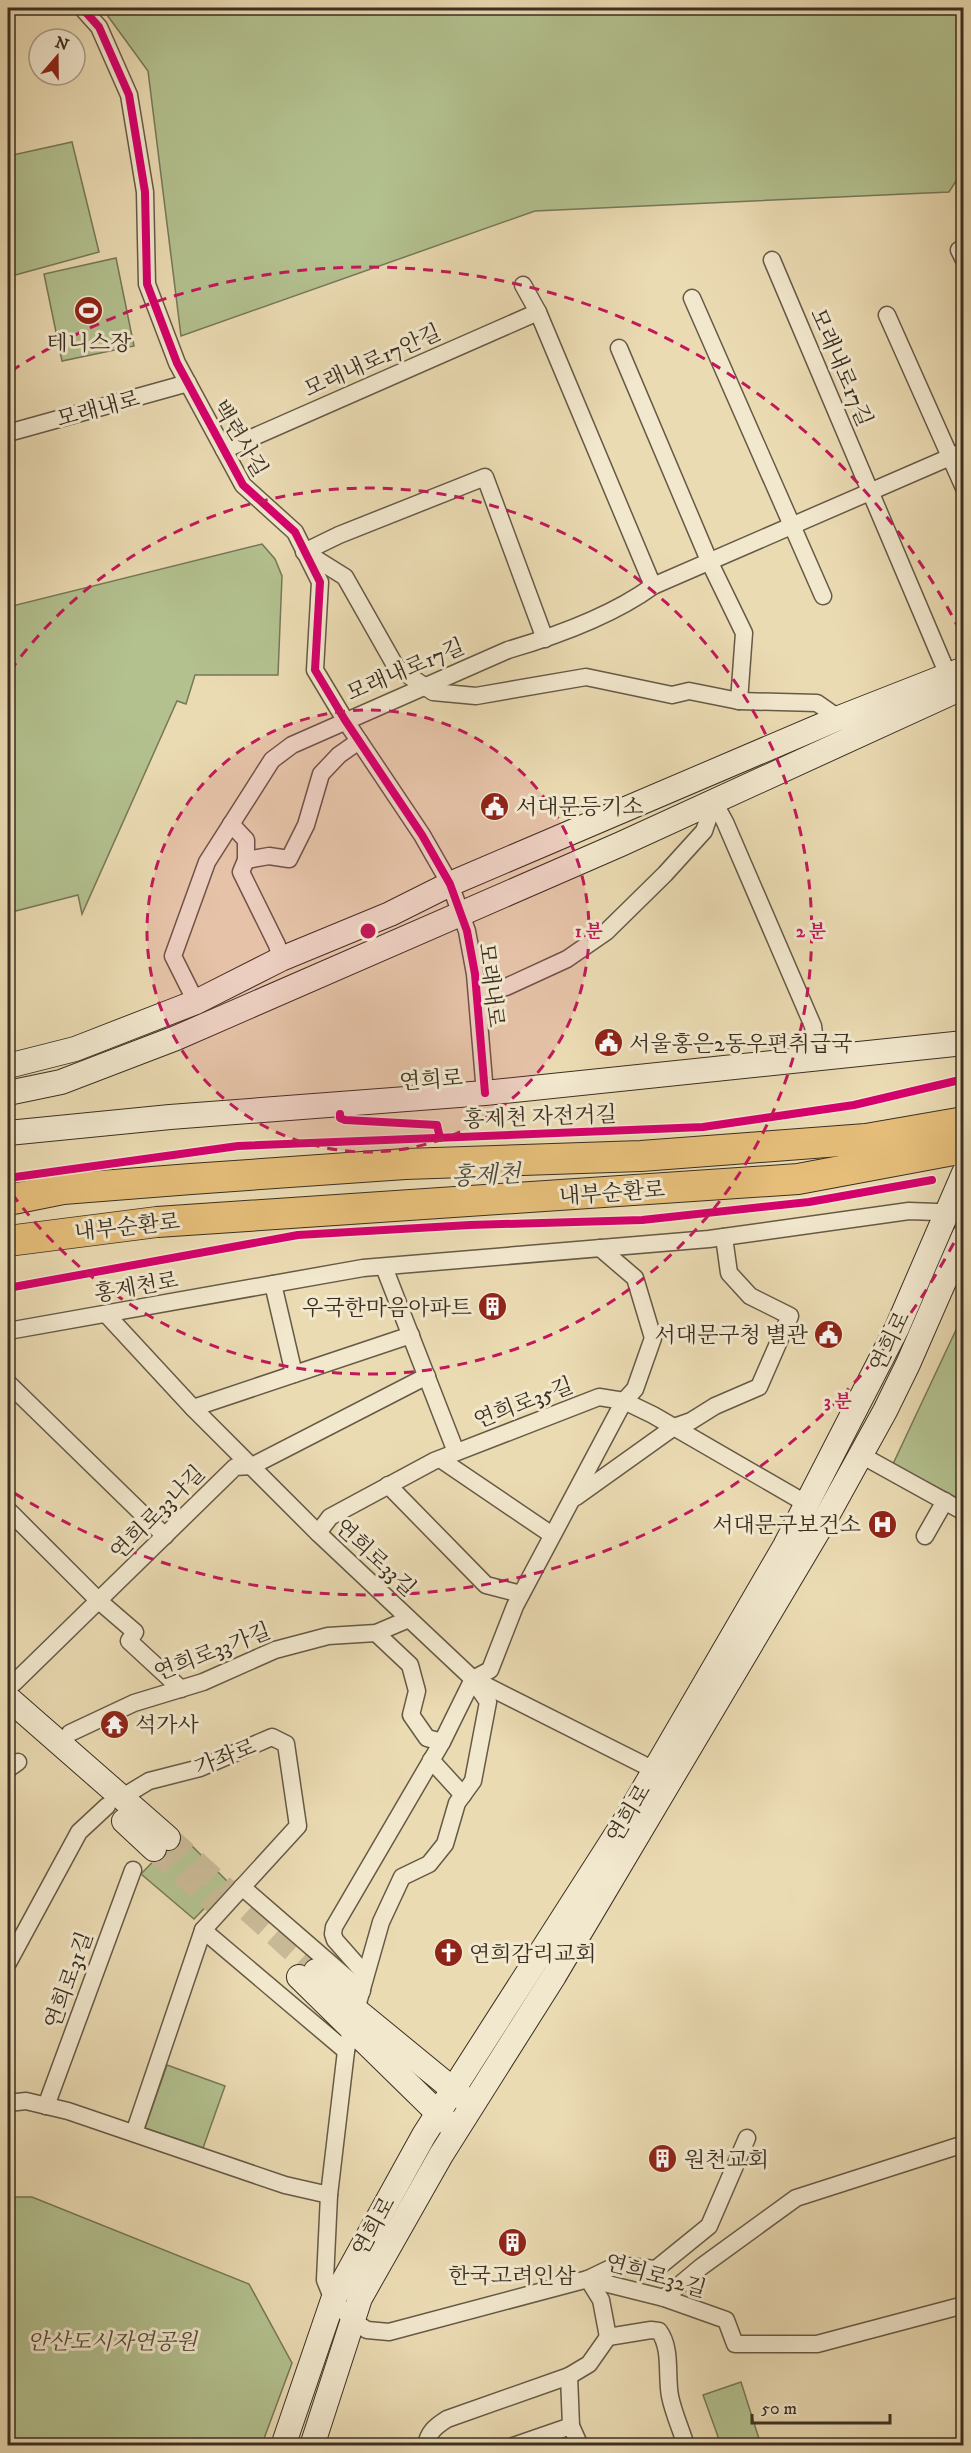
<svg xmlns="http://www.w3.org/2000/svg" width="971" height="2453" font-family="'IM FELL DW Pica','Noto Serif KR',serif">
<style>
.green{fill:#b3c18f;stroke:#767858;stroke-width:1.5}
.pier{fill:#ebdbb3}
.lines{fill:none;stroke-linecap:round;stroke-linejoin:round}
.secondary-tunnel{stroke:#c8b996;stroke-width:24;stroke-dasharray:24 12;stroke-linecap:butt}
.street-casing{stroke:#665a46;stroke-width:19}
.secondary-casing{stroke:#3a2f22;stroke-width:26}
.highway-casing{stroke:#3a2f22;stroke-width:32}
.street{stroke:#f2e8ce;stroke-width:16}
.secondary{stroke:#f2e8ce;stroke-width:24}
.highway{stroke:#e6be7a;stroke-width:30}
.cycleway-casing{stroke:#f2e8ce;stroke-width:11}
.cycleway{stroke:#d6006c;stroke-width:8}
.ring{fill:none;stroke:#c2185b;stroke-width:3;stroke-dasharray:10 8}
.labels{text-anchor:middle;stroke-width:6;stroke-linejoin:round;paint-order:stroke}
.poi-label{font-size:22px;fill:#3a2f22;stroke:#f2e8ce;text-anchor:start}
.street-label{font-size:22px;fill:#3a2f22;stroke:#f2e8ce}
.park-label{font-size:22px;font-style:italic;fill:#524c38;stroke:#f2e8ce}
.water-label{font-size:24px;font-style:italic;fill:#4d4b3f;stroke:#f2e8ce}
.centre{fill:#c2185b;stroke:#f2e8ce;stroke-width:3}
.ring-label{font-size:18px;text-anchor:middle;font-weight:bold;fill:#c2185b;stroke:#f2e8ce;stroke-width:6;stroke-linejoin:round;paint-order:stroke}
</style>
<rect width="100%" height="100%" fill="#ebdbb3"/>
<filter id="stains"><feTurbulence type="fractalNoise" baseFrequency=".00333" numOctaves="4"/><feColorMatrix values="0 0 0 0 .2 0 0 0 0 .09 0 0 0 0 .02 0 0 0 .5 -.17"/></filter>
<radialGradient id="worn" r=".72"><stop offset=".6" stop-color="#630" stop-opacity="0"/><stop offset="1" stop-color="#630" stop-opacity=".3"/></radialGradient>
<g class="green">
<polygon points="102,8 963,8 963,170 949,192 535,211 181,336 148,71"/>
<polygon points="72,142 99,252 8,277 8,156"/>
<polygon points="116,258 134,346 62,361 44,274"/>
<polygon points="262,544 275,559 282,576 278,675 195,675 186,704 177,701 82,914 78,895 8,913 8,739 10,718 8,709 8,607"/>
<polygon points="963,1315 963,1501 893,1464"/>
<polygon points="180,1834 229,1883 194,1919 141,1874"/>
<polygon points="167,2065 225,2086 203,2148 145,2128"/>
<polygon points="8,2197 32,2197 249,2284 292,2363 262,2444 8,2445"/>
<polygon points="741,2382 761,2445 721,2445 703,2395"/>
</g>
<polygon class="pier" points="963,1107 964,1167 935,1176 704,1206 255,1232 41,1255 8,1261 8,1192 793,1133 886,1123"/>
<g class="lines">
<g class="secondary-tunnel">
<polyline points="168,1838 314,1969"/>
<polyline points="154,1849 220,1907"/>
</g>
<defs>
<g id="street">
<polyline points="82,8 99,27 129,95 145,192 147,284 177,363 243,485 295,532 320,582 315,670 345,720 422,835 450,884 467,931 475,974 485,1093"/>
<polyline points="959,250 964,260"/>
<polyline points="772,260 948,675"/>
<polyline points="523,285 538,312 653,586"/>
<polyline points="692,298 823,596"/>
<polyline points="887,315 964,488"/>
<polyline points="619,348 710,563 744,633 739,701"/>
<polyline points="8,433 188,383"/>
<polyline points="224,450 538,312"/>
<polyline points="304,552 339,535 485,477 545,639"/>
<polyline points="305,552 345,577 396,667 433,692 476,696 586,677 672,695 689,691 739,701 817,703 844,722"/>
<polyline points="714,802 725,822 813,1026 817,1059"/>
<polyline points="231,824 246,840 246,860 241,872 277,945 281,959"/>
<polyline points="246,860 269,856 289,859 306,825 321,774 339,755 359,741"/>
<polyline points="478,996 506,987 567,959 606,932 665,874 704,831 714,802"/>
<path d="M196,1002L173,956L207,862L272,760L292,745L508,650C556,636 613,615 653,586L964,451"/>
<polyline points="384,1267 456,1452"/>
<polyline points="273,1284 294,1374"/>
<polyline points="106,1314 193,1408 318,1533 473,1679 654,1770"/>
<polyline points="8,1331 363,1268 709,1239 909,1211 964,1213"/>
<polyline points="8,1383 165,1536"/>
<polyline points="193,1408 411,1335"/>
<polyline points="861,1455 964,1512"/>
<polyline points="440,1459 552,1535"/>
<polyline points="388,1485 486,1585 521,1594"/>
<polyline points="576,1497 674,1427 691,1421 715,1406 759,1387 790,1316 750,1296 729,1273 724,1237"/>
<polyline points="8,1510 99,1601 135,1632 129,1641 181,1689"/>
<polyline points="318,1533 330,1517 434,1461 599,1397 624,1401 653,1415 807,1504"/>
<polyline points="925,1536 945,1501"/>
<polyline points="376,1633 410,1665 417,1691 411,1715 427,1738 442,1742"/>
<polyline points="473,1679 490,1670 515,1606 624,1401 635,1389 653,1338 635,1278 600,1248"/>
<polyline points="14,1683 235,1467 252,1466 427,1376"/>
<polyline points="70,1733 134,1703 203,1682 275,1650 328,1636 376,1633 409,1619"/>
<polyline points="431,1760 463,1795"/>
<polyline points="8,1769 18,1762"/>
<polyline points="121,1798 149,1781 200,1768 272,1737 286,1744 298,1826 203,1930 134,2133"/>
<polyline points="242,1887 362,1991"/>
<polyline points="203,1930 346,2051"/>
<polyline points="8,1963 79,1832 107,1806"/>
<polyline points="365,1974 335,1940 333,1934 334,1927 442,1742 473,1679"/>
<polyline points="356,2010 381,1922 402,1877 429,1864 445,1844 457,1803 473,1781 488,1702 473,1680"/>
<polyline points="351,2030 346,2051 329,2195 325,2280 333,2300 353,2321 367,2330 389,2332 588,2279 664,2298 726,2320 735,2344 817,2344 964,2305"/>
<polyline points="8,2103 26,2101 68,2111 285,2185 329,2195"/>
<polyline points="46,2106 133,1870"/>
<polyline points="664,2298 701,2267 796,2198 964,2144"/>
<polyline points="571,2426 580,2446"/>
<path d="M426,2446C428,2432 436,2426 447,2419L569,2376L589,2364L608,2337"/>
<polyline points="513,2446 571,2426 569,2376"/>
<path d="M686,2446C681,2429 673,2412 670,2396C666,2375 672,2349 659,2331L651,2330L608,2337L601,2300L588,2279L617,2265L656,2269L709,2226L747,2138"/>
</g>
<g id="secondary">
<polyline points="8,1066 75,1049 196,1002 281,959 390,914 450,884 839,718 964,669"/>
<polyline points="8,1093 61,1082 176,1038 621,844 964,687"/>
<polyline points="8,1133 170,1117 485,1093 964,1043"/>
<polyline points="8,1698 168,1838"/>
<polyline points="124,1821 154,1849"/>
<polyline points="316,1971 356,2010 467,2101"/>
<polyline points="299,1977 449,2124"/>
<polyline points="283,2446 333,2300 424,2135 625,1821 785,1546 897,1328 964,1173"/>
<polyline points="312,2446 360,2298 441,2155 554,1976 827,1516 885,1411 908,1364 964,1236"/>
</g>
<g id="highway">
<polyline points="8,1200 63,1189 191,1179 405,1164 641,1156 866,1139 964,1122"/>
<polyline points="8,1241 157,1222 798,1179 964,1148"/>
</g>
</defs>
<use href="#street" class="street-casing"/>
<use href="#secondary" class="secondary-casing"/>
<use href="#highway" class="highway-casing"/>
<use href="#street" class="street"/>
<use href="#secondary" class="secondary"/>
<use href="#highway" class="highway"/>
<defs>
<g id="cycleway">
<polyline points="82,8 99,27 129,95 145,192 147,284 177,363 243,485 295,532 320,582 315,670 345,720 422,835 450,884 467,931 475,974 485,1093"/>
<polyline points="340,1114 340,1118 345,1120 437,1125 440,1138"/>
<polyline points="8,1178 238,1146 703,1127 854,1105 964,1079"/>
<polyline points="8,1288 298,1235 470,1225 642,1220 809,1202 932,1180"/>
</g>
</defs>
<use href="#cycleway" class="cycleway-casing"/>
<use href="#cycleway" class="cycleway"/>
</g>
<circle cx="368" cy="931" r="221" fill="#c2185b" fill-opacity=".12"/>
<g class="ring">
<circle cx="368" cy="931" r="221"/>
<path d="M10 671A443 443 0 1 1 10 1191"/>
<path d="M962 1227A664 664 0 0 1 11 1491M11 371A664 664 0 0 1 962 635"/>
</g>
<defs>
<symbol id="stadium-disc" viewBox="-11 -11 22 22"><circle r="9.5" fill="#8f2418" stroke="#f2e8ce"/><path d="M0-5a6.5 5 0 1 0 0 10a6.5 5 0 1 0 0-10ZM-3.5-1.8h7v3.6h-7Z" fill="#fff"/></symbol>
<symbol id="civic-disc" viewBox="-11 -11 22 22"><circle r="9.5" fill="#8f2418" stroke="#f2e8ce"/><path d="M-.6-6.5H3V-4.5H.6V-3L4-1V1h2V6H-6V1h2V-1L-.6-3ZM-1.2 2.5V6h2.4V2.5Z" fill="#fff"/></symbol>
<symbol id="building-disc" viewBox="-11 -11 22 22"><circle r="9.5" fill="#8f2418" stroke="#f2e8ce"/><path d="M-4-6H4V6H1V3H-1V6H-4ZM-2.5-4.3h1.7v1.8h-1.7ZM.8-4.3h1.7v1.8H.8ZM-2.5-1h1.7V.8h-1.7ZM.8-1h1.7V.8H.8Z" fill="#fff"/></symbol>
<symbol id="hospital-disc" viewBox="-11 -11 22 22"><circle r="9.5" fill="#8f2418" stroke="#f2e8ce"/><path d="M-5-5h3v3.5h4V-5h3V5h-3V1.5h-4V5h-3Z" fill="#fff"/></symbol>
<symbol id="temple-disc" viewBox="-11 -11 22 22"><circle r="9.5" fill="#8f2418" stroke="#f2e8ce"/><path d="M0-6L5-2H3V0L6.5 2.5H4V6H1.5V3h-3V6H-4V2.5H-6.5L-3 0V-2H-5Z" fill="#fff"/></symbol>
<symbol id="church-disc" viewBox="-11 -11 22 22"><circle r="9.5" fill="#8f2418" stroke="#f2e8ce"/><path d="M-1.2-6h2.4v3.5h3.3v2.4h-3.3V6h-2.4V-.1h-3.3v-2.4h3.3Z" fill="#fff"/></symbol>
</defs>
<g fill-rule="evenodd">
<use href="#stadium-disc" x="72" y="294" width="33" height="33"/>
<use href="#civic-disc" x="478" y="790" width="33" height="33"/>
<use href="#civic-disc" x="592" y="1026" width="33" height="33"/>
<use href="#building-disc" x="476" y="1290" width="33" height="33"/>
<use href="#civic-disc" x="812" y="1318" width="33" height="33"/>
<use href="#hospital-disc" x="866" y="1508" width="33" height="33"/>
<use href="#temple-disc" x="98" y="1708" width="33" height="33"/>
<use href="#church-disc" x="432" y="1936" width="33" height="33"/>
<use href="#building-disc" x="646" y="2142" width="33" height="33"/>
<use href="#building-disc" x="496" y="2226" width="33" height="33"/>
</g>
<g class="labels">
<g class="poi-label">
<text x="89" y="350" text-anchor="middle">테니스장</text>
<text x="516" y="814">서대문등기소</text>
<text x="629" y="1051">서울홍은2동우편취급국</text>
<text x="472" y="1315" text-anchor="end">우국한마음아파트</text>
<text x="808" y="1342" text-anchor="end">서대문구청 별관</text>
<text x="861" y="1532" text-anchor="end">서대문구보건소</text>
<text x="135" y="1732">석가사</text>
<text x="469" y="1961">연희감리교회</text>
<text x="684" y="2167">원천교회</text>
<text x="512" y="2283" text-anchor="middle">한국고려인삼</text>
</g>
<g class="street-label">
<text transform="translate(372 360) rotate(-24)" y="8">모래내로17안길</text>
<text transform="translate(842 367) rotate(67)" y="8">모래내로17길</text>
<text transform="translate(98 408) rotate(-15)" y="8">모래내로</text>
<text transform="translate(241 438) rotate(59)" y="8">백련사길</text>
<text transform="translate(405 669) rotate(-23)" y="8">모래내로17길</text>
<text transform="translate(492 985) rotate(83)" y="8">모래내로</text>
<text transform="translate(431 1079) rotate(-4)" y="8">연희로</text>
<text transform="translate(540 1116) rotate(-2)" y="8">홍제천 자전거길</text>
<text transform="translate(612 1192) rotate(-4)" y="8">내부순환로</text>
<text transform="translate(127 1226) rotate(-6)" y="8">내부순환로</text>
<text transform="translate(136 1286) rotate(-10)" y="8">홍제천로</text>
<text transform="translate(889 1341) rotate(-64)" y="8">연희로</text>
<text transform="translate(523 1402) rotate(-21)" y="8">연희로35길</text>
<text transform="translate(157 1512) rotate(-45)" y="8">연희로33나길</text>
<text transform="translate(376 1557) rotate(43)" y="8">연희로33길</text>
<text transform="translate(212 1651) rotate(-21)" y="8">연희로33가길</text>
<text transform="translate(225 1756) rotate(-21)" y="8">가좌로</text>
<text transform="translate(628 1813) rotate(-59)" y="8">연희로</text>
<text transform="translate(68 1980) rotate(-70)" y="8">연희로31길</text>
<text transform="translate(373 2226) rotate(-61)" y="8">연희로</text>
<text transform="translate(656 2275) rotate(16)" y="8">연희로32길</text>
</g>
<g class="park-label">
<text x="112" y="2349">안산도시자연공원</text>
</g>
<g class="water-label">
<text transform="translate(486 1175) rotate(-3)" y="8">홍제천</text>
</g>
</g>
<circle cx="368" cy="931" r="9" class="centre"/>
<g class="ring-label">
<text x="589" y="937">1 분</text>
<text x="811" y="937">2 분</text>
<text x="838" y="1407">3 분</text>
</g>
<rect width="971" height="2453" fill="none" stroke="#ebdbb3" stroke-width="30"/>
<rect x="9" y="9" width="953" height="2435" fill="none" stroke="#3a2f22" stroke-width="3"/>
<rect x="15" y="15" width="941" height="2423" fill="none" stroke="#3a2f22" stroke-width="1.5"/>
<g transform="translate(57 57) rotate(20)"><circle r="28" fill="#f2e8ce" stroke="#a89e89" stroke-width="1.5"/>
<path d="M0-4.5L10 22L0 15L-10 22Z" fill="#8f2418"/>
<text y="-9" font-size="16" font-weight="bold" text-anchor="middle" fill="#3a2f22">N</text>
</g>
<path d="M752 2414v9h138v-9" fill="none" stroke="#3a2f22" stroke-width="3"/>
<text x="761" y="2414" font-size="18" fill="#3a2f22" stroke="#f2e8ce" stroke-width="4.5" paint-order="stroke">50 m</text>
<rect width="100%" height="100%" filter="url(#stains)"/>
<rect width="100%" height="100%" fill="url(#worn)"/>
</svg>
